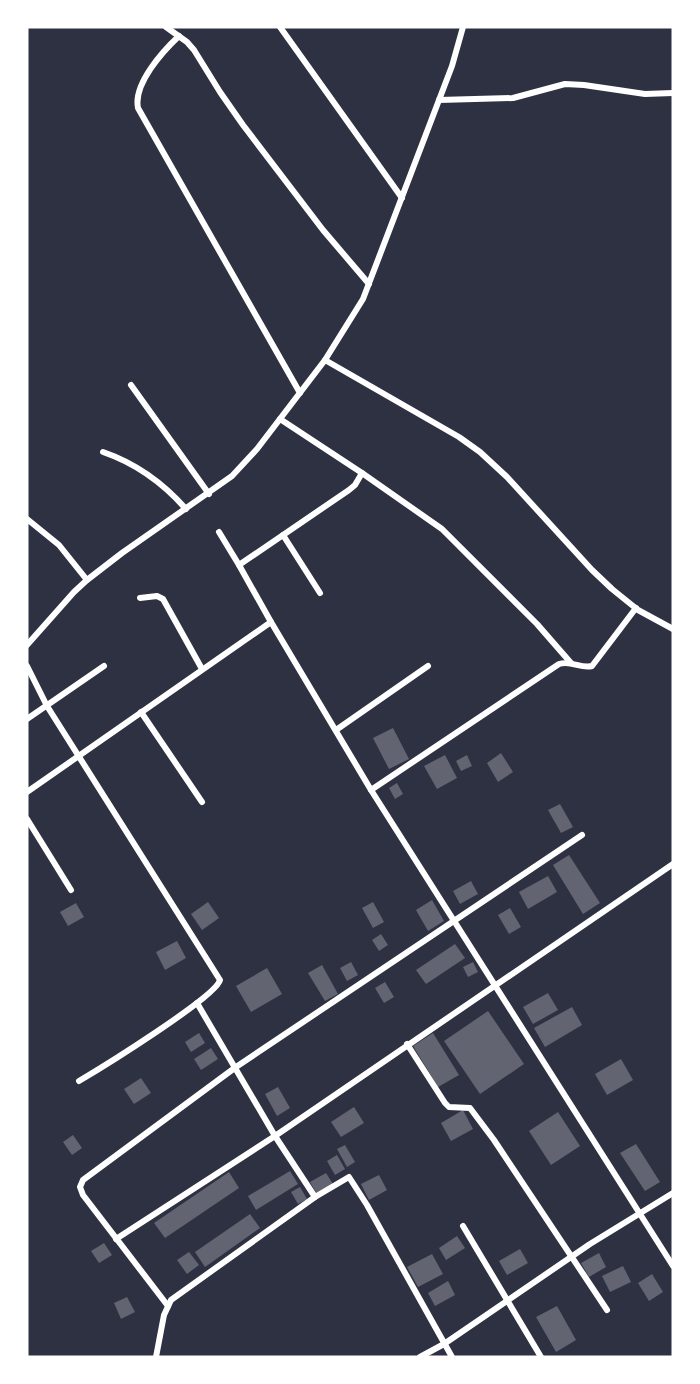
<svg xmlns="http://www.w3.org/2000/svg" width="700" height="1384" font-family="'Titillium Web',sans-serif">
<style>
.building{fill:#626471}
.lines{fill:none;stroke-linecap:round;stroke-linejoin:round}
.minor{stroke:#fff;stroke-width:6}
</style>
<rect width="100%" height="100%" fill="#2d3142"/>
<g class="building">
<polygon points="393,728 409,759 389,769 373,738"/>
<polygon points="501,753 513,772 498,782 487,763"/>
<polygon points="445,755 457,778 437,789 424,766"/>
<polygon points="467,755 472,766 461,771 456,761"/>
<polygon points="397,783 403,794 395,799 389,788"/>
<polygon points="560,804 573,827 561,833 548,810"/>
<polygon points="569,855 600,903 583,914 553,865"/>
<polygon points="548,876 557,892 528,909 519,892"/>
<polygon points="471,881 478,894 460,904 453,891"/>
<polygon points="432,900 444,921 428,931 416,910"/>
<polygon points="208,902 219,918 202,930 191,914"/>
<polygon points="373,902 384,922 373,928 362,908"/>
<polygon points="76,903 84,917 68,926 60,912"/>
<polygon points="510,908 521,927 509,934 498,915"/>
<polygon points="381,934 388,945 379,951 372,940"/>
<polygon points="177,941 186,958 165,970 156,952"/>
<polygon points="455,944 465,958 426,984 416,970"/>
<polygon points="351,962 358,975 347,981 340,968"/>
<polygon points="473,962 478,972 468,977 463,967"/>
<polygon points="322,965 338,994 325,1001 308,973"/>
<polygon points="267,968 282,994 251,1012 236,986"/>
<polygon points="385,982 394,997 384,1003 375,988"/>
<polygon points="548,993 558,1010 533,1024 523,1007"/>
<polygon points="572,1007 582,1025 545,1047 534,1028"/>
<polygon points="488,1011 524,1064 480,1094 444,1041"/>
<polygon points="199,1033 205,1043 191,1052 185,1042"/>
<polygon points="433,1033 459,1075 438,1087 413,1046"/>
<polygon points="211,1048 218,1059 201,1070 194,1059"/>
<polygon points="621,1059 633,1080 607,1095 595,1074"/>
<polygon points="141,1078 151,1093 134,1104 124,1089"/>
<polygon points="278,1087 290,1108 277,1116 265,1094"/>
<polygon points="354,1107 364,1123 341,1137 331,1122"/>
<polygon points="463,1110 473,1129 451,1141 441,1123"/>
<polygon points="558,1112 580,1146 551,1165 529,1131"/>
<polygon points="73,1135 82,1148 72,1155 63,1142"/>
<polygon points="636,1144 660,1182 645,1191 620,1153"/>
<polygon points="345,1145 355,1162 347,1167 337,1149"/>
<polygon points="337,1155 345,1169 335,1175 327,1161"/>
<polygon points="290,1171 298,1184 256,1210 248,1196"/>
<polygon points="229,1172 239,1188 165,1238 154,1223"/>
<polygon points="326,1173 333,1184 317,1194 310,1182"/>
<polygon points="379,1175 387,1190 369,1200 361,1184"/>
<polygon points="300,1187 307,1199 298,1204 291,1192"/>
<polygon points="250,1214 260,1228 205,1267 195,1252"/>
<polygon points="457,1236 465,1248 446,1260 439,1248"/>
<polygon points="104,1243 112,1255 99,1263 91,1251"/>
<polygon points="520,1249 528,1263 507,1275 499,1261"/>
<polygon points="189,1252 199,1265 187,1274 177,1260"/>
<polygon points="599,1253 606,1267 589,1277 581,1263"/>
<polygon points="432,1254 443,1274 418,1287 407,1267"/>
<polygon points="623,1266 631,1282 610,1292 602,1276"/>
<polygon points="652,1274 663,1292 649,1301 638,1283"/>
<polygon points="448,1281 455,1295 435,1306 428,1293"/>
<polygon points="127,1297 135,1312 121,1319 114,1303"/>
<polygon points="557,1306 576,1340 556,1352 536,1317"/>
</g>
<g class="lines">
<g class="minor">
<polyline points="166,27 187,42 194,50 220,92 243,125 323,230 369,284"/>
<polyline points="280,27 402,198"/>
<path d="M179,36C163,51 133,84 138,108L300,393"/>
<polyline points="439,100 513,98 565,84 584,85 645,94 673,93"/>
<polyline points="325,360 459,437 480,452 507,477 592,570 612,589 638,610 673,629"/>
<polyline points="131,385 209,494"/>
<path d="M103,452C135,463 164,484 186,509"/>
<polyline points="362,473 442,529 537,624 571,663"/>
<polyline points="27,519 59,545 87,580"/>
<polyline points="219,532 239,565"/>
<polyline points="283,535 320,593"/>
<polyline points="140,598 157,596 163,599 202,669"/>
<polyline points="271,622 239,565 349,490 355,485 362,473 280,419"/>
<polyline points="27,645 74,592 87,580 122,553 232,476 257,449 325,360 363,299 452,66 463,27"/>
<path d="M27,666L47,706L220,980C216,997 101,1068 79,1081"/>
<polyline points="141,712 202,802"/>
<polyline points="27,719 104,666"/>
<polyline points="336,730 428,666"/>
<path d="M371,790L559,664C571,660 581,669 592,666L636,608"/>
<polyline points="27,792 271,622 371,790 673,1266"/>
<polyline points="27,819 71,890"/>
<polyline points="407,1044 445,1103 449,1107 470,1108 494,1140 607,1310"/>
<polyline points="315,1197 349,1177 367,1205 452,1357"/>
<polyline points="463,1226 541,1357"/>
<polyline points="116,1239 275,1136 673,864"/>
<polyline points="168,1306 83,1195 80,1187 83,1180 236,1067 582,835"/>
<polyline points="156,1357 164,1315 171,1300 315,1197 275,1136 197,1003"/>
<polyline points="420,1357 444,1344 590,1244 673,1193"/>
</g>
</g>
<rect width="700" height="1384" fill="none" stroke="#ffffff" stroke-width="57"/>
</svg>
